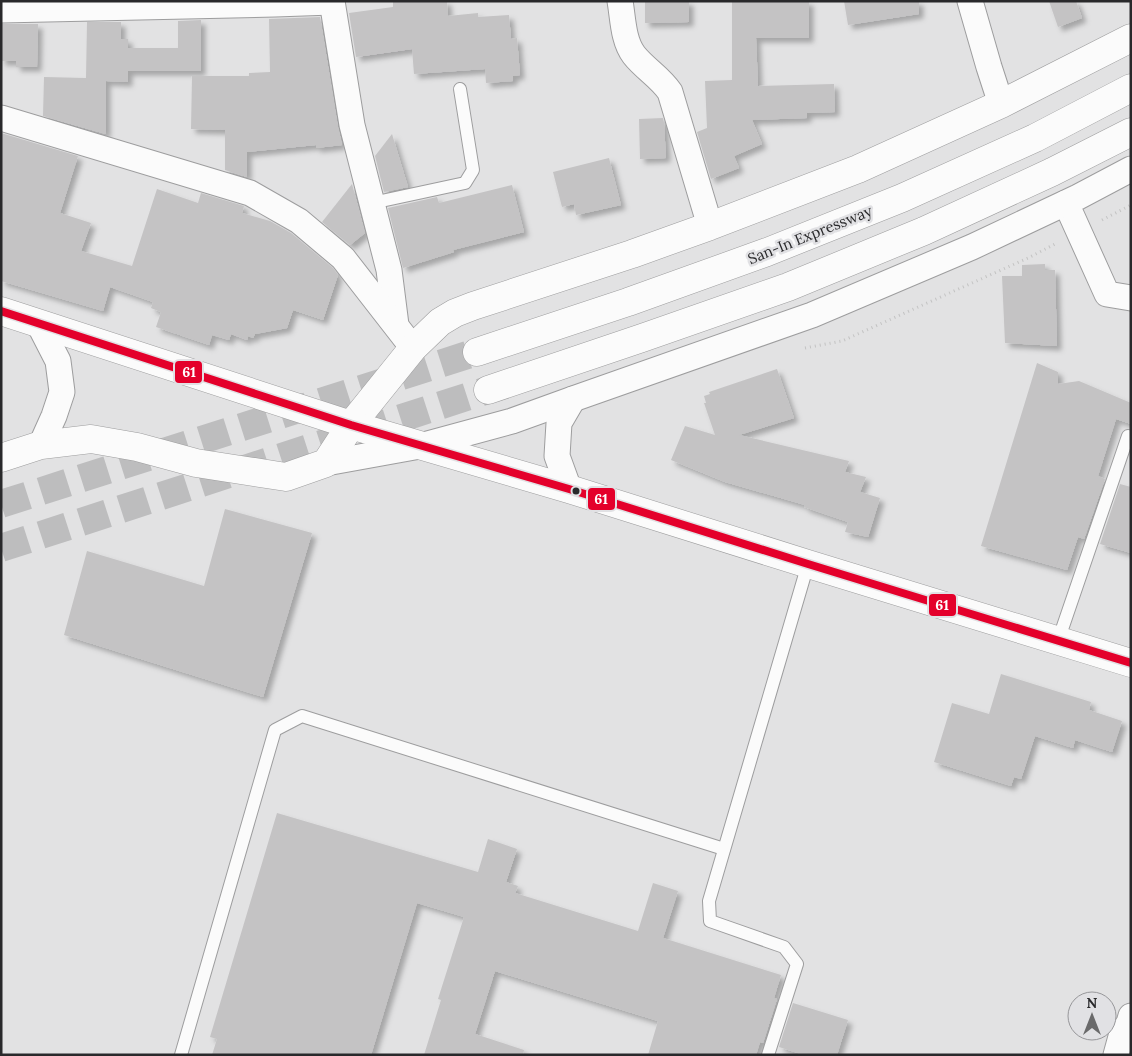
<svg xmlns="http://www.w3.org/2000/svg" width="1132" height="1056" font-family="Lora,serif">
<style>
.building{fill:#c4c3c4;filter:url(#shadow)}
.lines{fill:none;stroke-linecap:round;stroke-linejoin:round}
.highway-tunnel{stroke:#bdbdbe;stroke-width:28;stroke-dasharray:28 14;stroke-linecap:butt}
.lane-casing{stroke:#9d9d9e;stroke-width:14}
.street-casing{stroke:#9d9d9e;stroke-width:27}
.secondary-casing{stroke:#9d9d9e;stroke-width:29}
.highway-casing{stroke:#9d9d9e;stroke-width:29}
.path{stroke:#c3c3c3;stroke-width:3;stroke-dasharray:1 4;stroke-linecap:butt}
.lane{stroke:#fbfbfb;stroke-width:12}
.street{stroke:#fbfbfb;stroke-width:25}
.secondary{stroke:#fbfbfb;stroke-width:28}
.highway{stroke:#fbfbfb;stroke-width:28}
.bus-1-casing{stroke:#e1e1e4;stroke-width:11}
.bus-1{stroke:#e4002b;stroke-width:8}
.bus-dot{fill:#29292b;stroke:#e1e1e4;stroke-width:2}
.labels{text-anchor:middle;stroke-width:5;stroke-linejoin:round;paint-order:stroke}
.street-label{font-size:15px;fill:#29292b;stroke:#e1e1e4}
.line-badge{stroke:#e1e1e4;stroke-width:2}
.badge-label{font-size:14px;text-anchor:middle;font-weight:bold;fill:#fff}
</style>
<defs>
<filter id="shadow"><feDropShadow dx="4.5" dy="4.5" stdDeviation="2.5" flood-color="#0004"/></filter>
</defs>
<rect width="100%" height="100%" fill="#e2e2e3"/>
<g class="building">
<polygon points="393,1 447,1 448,16 478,13 478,17 509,15 511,39 517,38 520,75 513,76 513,81 486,83 485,69 414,74 412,49 356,57 349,13 393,7"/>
<polygon points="645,1 689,1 689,22 645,23"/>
<polygon points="732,1 809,1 809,38 756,38 758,86 834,84 835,112 807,113 807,118 752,120 762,144 734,156 739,168 711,179 697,132 707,128 705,81 732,80"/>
<polygon points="844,1 919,1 919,14 848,25"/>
<polygon points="1049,1 1076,1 1082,18 1058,27"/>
<polygon points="320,17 338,127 342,145 316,148 316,145 247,152 247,177 225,170 225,130 191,129 192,76 249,76 249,73 270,72 269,19"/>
<polygon points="201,20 201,71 128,71 128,82 106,81 106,134 43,116 44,77 86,78 87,22 121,22 121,39 128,39 128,48 178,48 178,21"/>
<polygon points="1,24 38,24 37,67 16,67 16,61 1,61"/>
<polygon points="663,118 664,123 666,158 640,159 639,119"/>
<polygon points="1,133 78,156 60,213 91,223 81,251 132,266 157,189 198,203 201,193 244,206 242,213 270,221 291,233 333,268 338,275 323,320 293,310 287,328 255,334 253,338 248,336 247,340 231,334 229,340 212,335 209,345 156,327 161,312 151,308 153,302 110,287 103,311 1,281"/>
<polygon points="392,134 408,187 384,192 375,156"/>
<polygon points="609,158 621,205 576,215 574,204 562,207 553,172"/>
<polygon points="352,184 365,233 350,245 322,222"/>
<polygon points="512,185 524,232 453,250 454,252 403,268 388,208 437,197 439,203"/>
<polygon points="1045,264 1045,270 1055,270 1057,346 1005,343 1002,276 1022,276 1022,265"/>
<polygon points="1037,363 1058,372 1058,384 1079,381 1131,403 1131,424 1116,419 1098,476 1105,479 1084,539 1078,537 1067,570 981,546"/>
<polygon points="777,369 794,418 739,435 849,461 845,472 866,477 860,492 880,498 868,537 845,532 848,522 804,507 805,505 725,482 671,460 685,426 715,435 704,403 706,403 704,396 710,394 709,392"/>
<polygon points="1120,484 1131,487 1131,553 1100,544"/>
<polygon points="225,509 312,533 263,697 64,635 87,551 204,586"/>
<polygon points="1001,674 1091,702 1089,710 1122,721 1112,752 1075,740 1073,748 1035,736 1021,779 1014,777 1011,786 934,762 952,703 989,714"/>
<polygon points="277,813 478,872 488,839 517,849 506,882 518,886 515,893 638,931 653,883 678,891 663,938 781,975 774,998 777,999 763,1043 760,1042 756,1055 648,1055 658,1021 495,971 475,1034 524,1050 523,1055 424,1055 441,1000 438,999 464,917 417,903 371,1055 212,1055 217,1039 210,1037"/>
<polygon points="793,1003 848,1020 837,1055 804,1055 779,1047"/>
</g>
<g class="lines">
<g class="highway-tunnel">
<polyline points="1,504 477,352"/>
<polyline points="1,548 488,390"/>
</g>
<defs>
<g id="lane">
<polyline points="372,203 465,183 473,170 460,89"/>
<polyline points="1058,641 1128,436"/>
<polyline points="181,1055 275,730 302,716 724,849"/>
<polyline points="768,1055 797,964 784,947 710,921 709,901 808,564"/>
</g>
<g id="street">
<polyline points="332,1 352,125 389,270 396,325"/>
<path d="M620,1C623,18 623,41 634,55C645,69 660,77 670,92L710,226"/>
<polyline points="970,1 989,67 1001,104"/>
<polyline points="1,10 275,4 332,2"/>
<polyline points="1,118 250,193 299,221 343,258 413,348"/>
<polyline points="1066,203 1107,294 1131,298"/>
<polyline points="39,324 58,361 62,392 54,416 41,445"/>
<polyline points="326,463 420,446 512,421 573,399 812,315 972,247 1078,197 1131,169"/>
<polyline points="569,489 557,456 559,423 573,399"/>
<polyline points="1116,1055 1122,1033 1129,1023 1131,1016"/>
</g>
<polyline id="secondary" points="1,458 41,445 91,439 137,447 196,463 286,477 326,463 351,425 413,348 440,322 455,313 473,306 632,254 710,226 858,169 1001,104 1131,38"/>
<g id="highway">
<polyline points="1,311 351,425 569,489 808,564 1131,663"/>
<polyline points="477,352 628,302 767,252 902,198 1035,138 1131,88"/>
<polyline points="488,390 642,338 788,287 924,231 1052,172 1131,132"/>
</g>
</defs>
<use href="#lane" class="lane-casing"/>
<use href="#street" class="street-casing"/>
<use href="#secondary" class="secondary-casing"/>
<use href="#highway" class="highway-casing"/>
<g class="path">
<polyline points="1102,220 1131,205"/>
<polyline points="805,348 842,341 1028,258 1057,243"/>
</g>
<use href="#lane" class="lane"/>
<use href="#street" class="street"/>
<use href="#secondary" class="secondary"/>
<use href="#highway" class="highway"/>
<defs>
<polyline id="bus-1" points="1,311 351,425 569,489 808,564 1131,663"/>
</defs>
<use href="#bus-1" class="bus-1-casing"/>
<use href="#bus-1" class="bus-1"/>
</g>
<circle class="bus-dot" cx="576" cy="491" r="4.5"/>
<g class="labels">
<g class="street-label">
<text transform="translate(810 235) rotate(-22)" y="5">San-In Expressway</text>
</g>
</g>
<g class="line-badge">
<rect x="174" y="360" width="29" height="24" rx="5" fill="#e4002b"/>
<rect x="587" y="487" width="29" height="24" rx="5" fill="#e4002b"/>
<rect x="928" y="593" width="29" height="24" rx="5" fill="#e4002b"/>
</g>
<g class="badge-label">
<text x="189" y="377">61</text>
<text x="601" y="504">61</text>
<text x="942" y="610">61</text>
</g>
<rect width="1132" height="1056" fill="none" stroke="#29292b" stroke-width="5"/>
<g transform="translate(1092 1016)"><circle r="24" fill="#e1e1e4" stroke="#97979a"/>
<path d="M0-4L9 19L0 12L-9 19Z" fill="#6a6a6b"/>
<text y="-8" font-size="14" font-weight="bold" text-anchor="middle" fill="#29292b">N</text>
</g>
</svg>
